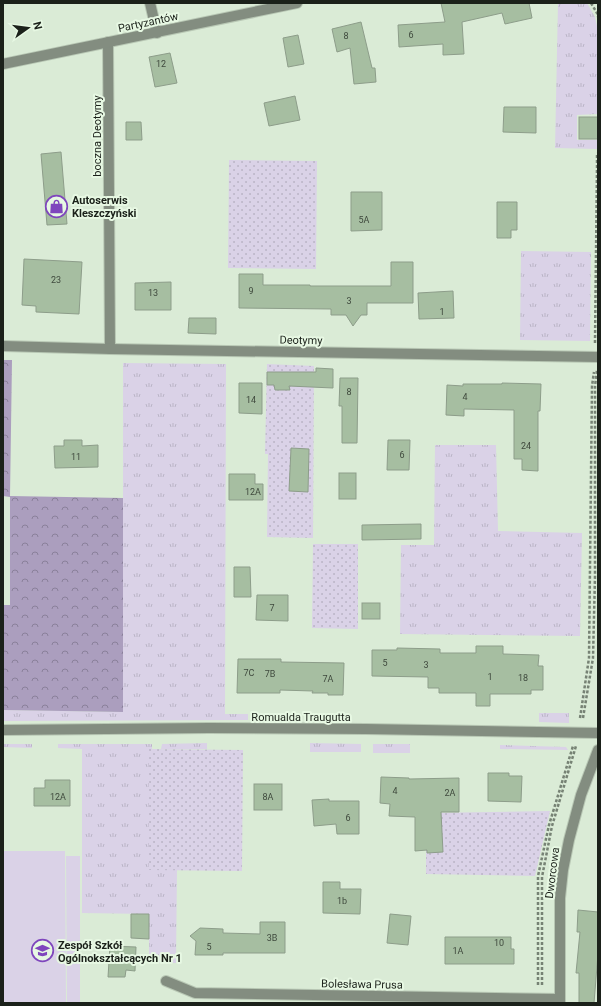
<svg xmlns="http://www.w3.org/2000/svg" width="601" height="1006" font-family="Roboto,sans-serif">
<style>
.grass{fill:url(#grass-tufts)}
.forest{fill:url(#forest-crowns)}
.park{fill:url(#park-dots)}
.pitch{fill:#dad2e7}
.building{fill:#a6bea1;stroke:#8d9d8a}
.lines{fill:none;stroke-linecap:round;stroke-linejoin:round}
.street-casing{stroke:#b8c7b4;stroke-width:12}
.path{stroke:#768274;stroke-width:2.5;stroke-dasharray:3 2;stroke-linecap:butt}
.street{stroke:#838d80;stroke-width:10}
.labels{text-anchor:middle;stroke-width:4;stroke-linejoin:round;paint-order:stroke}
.number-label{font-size:9px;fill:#3e483c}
.street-label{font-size:11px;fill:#1b211a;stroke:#e7f8e3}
.poi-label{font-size:11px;font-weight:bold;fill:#1b211a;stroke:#e7f8e3;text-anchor:start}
</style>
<defs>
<pattern id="grass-tufts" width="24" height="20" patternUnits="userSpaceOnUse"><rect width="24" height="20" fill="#dad2e7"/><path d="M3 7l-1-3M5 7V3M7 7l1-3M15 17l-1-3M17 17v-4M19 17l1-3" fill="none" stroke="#bab4c6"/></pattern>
<pattern id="forest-crowns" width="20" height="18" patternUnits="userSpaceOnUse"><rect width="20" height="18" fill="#ab9ebe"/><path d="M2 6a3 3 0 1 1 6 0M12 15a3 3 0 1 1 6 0" fill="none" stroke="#8a809a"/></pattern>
<pattern id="park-dots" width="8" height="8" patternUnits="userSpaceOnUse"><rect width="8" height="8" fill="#dad2e7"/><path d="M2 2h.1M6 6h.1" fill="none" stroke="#bab4c6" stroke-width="1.8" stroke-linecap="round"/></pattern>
</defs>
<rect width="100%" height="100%" fill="#daebd6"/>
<g class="grass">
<polygon points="558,3 587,3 595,17 597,26 597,114 577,115 577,140 597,140 597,149 555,148"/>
<polygon points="521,251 591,252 590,341 520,340"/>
<polygon points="123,363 226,364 225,714 248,714 248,720 3,721 3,710 123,712"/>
<polygon points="435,445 496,445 498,531 582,533 580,636 400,634 401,545 434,545"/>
<polygon points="539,713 569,713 569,723 539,722"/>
<polygon points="207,743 207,749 161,749 162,744"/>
<polygon points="310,743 361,744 361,752 310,752"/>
<polygon points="3,744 32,744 32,748 3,747"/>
<polygon points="58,744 152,744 152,749 149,749 149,869 177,870 176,963 149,963 149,914 82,913 82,749 58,748"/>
<rect x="373" y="744" width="37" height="9"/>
<polygon points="500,745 566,747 568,750 500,749"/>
</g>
<polygon class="forest" points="3,360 12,360 10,496 123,498 123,712 3,710 3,605 10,605 10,497 3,496"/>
<g class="park">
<polygon points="229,160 317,161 316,269 228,268"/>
<polygon points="267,364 314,366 313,538 267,537 268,454 265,454"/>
<polygon points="313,544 358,544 358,629 312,628"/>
<polygon points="149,749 243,750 242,871 149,870"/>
<polygon points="550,811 535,876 426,874 426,813"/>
</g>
<g class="pitch">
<polygon points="3,851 65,851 66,1003 3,1003"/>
<polygon points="66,856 80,856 80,1003 67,1003"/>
</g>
<g class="building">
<polygon points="441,3 529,3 532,18 505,24 502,13 462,22 464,54 443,55 443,44 399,47 398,25 445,22"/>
<polygon points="361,22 372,68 375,68 376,82 354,84 350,48 337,52 332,29"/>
<polygon points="298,35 304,64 288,67 283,38"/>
<polygon points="170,53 177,83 155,87 149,57"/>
<polygon points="295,96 300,120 269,126 264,103"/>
<polygon points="504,107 536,107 536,133 503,132"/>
<rect x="579" y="117" width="19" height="22"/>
<polygon points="126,122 141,122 142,140 126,140"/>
<polygon points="61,152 67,224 47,225 41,154"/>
<polygon points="351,192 382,192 382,230 351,231"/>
<polygon points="497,202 517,202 517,230 511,230 511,238 497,238"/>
<polygon points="24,259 82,262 79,314 36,312 36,306 22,305"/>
<polygon points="391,262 413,262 413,303 367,303 367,315 361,315 353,326 346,315 331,315 331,309 239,308 239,274 263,274 263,285 310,285 310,286 391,286"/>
<polygon points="171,282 171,310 135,310 135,283"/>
<polygon points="453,291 454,318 419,319 418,293"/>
<polygon points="189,318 216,318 216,334 188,333"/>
<polygon points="316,368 333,369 333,388 289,386 290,390 275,390 274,385 267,385 267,372 316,372"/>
<polygon points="340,378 358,378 357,443 342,443 342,406 339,406"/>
<polygon points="239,383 262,383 262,414 239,413"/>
<polygon points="502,383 541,384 540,411 538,411 538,471 522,470 522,459 514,459 514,410 464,409 464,416 446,415 447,385 463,386 463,384 502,384"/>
<polygon points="64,440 82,440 82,446 98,445 98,467 55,468 54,446 64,446"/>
<polygon points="388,440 410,440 409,470 387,470"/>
<polygon points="291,448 309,449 308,492 289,491"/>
<rect x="339" y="473" width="17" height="26"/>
<polygon points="229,474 255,474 255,484 263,484 263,500 229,500"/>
<polygon points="421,524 421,539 362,540 362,525"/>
<polygon points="234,567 250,567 251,597 234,597"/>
<polygon points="257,595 288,595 288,621 256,620"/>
<rect x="362" y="603" width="18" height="16"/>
<polygon points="476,646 503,646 503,654 539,655 538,666 543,666 543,690 531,690 531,694 490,694 490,706 476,706 476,693 439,693 439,688 428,688 428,677 372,676 372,650 397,650 397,648 440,649 440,653 476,653"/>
<polygon points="238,659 281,659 281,662 344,663 343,695 328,695 328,693 312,693 313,691 280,690 280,693 237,693"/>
<polygon points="488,773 509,773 509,776 522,776 521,802 488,801"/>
<polygon points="381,777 409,778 409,779 459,778 459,812 441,812 443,852 427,853 427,850 415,851 415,817 389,816 390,804 380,803"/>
<polygon points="45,780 70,780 70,806 34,806 34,788 45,788"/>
<rect x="254" y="784" width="28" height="26"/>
<polygon points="329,799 329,801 359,801 359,834 337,834 336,824 314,826 312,800"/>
<polygon points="323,882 340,882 340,889 361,889 360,914 323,913"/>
<polygon points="578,910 598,912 598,954 594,1003 579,1003 579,973 576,973 580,932 577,932"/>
<polygon points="131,914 149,914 149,939 131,938"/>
<polygon points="390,914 411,916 408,945 387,943"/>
<polygon points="260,922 285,922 285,953 223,953 223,955 195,955 196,941 190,936 200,928 223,929 223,933 260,934"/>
<polygon points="445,937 511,937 511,949 514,949 514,964 445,964"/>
<polygon points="110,946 136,947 135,971 126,970 125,977 108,977"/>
</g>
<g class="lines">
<defs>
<g id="street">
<polyline points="150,3 157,33"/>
<polyline points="108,42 110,349"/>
<polyline points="3,64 297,3"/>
<polyline points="3,346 110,349 598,357"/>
<polyline points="3,730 209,728 366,729 598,733"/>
<polyline points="166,981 195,993 560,999"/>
<polyline points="560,1003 560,898 563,870 569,840 581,795 598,750"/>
</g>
</defs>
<use href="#street" class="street-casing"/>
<g class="path">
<polyline points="591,3 597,13 598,17"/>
<polyline points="595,343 597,167 597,155 598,153"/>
<polyline points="580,718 589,658 592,386 594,372"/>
<polyline points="583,718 593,658 595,576 595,386 597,370"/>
<polyline points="538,985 538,876 549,825 573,746"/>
<polyline points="542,985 542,877 552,826 576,746"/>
</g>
<use href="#street" class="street"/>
</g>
<defs>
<symbol id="shop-ring" viewBox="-11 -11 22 22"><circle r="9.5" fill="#e7f8e3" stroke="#7f46bd" stroke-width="1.5"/><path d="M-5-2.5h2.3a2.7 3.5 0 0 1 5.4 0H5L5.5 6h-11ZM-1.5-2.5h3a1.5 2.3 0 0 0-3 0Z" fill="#7f46bd"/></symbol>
<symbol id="school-ring" viewBox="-11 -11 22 22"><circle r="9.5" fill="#e7f8e3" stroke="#7f46bd" stroke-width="1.5"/><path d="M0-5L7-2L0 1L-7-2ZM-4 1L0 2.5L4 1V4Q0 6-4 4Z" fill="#7f46bd"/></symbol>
</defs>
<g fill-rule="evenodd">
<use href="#shop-ring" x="44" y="194" width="25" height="25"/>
<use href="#school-ring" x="30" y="938" width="25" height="25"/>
</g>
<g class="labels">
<g class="number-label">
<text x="411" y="38">6</text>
<text x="346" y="39">8</text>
<text x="161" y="67">12</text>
<text x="364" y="223">5A</text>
<text x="56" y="283">23</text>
<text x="251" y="294">9</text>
<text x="153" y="296">13</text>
<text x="349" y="304">3</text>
<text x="442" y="315">1</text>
<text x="349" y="395">8</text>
<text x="465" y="400">4</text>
<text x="251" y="403">14</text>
<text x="526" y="449">24</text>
<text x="402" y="458">6</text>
<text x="76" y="460">11</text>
<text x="253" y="495">12A</text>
<text x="272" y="611">7</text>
<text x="385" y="666">5</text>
<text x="426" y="668">3</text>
<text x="249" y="676">7C</text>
<text x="270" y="677">7B</text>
<text x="490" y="680">1</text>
<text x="523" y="681">18</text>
<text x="328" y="682">7A</text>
<text x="395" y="794">4</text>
<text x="450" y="796">2A</text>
<text x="58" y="800">12A</text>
<text x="268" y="800">8A</text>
<text x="348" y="821">6</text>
<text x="342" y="904">1b</text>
<text x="272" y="941">3B</text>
<text x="499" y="946">10</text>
<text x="209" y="950">5</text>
<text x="458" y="954">1A</text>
</g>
<g class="street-label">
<text transform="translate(148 22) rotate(-12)" y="4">Partyzantów</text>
<text transform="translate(97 136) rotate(-90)" y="4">boczna Deotymy</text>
<text transform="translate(301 340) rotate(1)" y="4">Deotymy</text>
<text x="301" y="721">Romualda Traugutta</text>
<text transform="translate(552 873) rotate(-83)" y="4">Dworcowa</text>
<text transform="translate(362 984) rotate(1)" y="4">Bolesława Prusa</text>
</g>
<g class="poi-label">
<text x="72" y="204">Autoserwis<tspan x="72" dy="13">Kleszczyński</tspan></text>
<text x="58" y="949">Zespół Szkół<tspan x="58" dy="13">Ogólnokształcących Nr 1</tspan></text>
</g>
</g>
<rect width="601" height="1006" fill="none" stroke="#1b211a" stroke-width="8"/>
<g transform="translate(28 28) rotate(76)" stroke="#e7f8e3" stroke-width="3" paint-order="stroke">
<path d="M0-3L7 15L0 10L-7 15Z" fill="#1b211a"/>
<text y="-6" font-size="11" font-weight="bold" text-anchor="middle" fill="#1b211a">N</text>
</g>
</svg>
